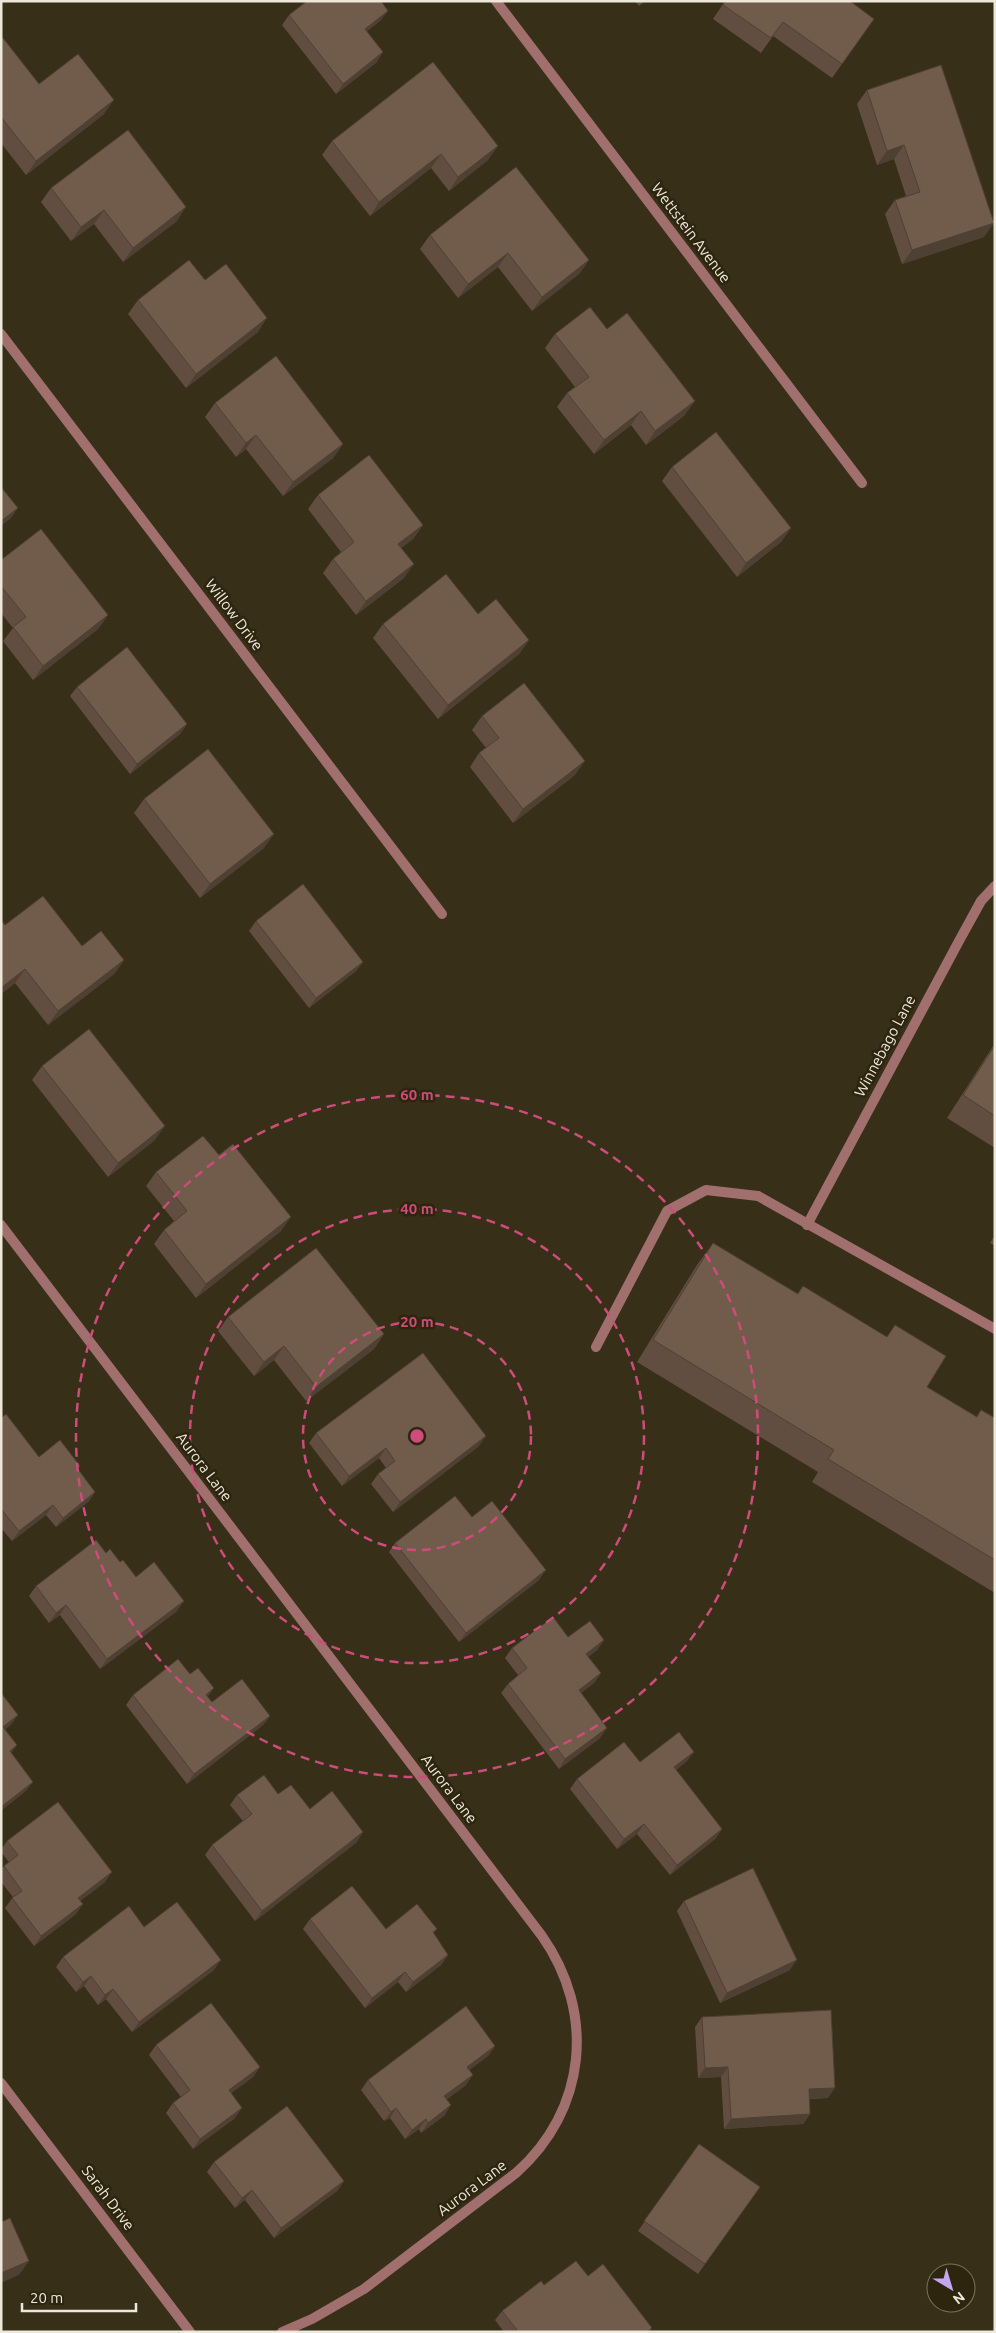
<svg xmlns="http://www.w3.org/2000/svg" width="996" height="2333" font-family="Ubuntu,sans-serif">
<style>
.lines{fill:none;stroke-linecap:round;stroke-linejoin:round}
.service{stroke:#a16f6d;stroke-width:10}
.minor{stroke:#a16f6d;stroke-width:10}
.wall{fill:#614e40}
.shaded-wall{fill:#4f4034}
.building{fill:#715b4b;stroke:#4f4034}
.ring{fill:none;stroke:#cd4c7b;stroke-width:2.5;stroke-dasharray:9 6}
.labels{text-anchor:middle;stroke-width:5;stroke-linejoin:round;paint-order:stroke}
.street-label{font-size:15px;fill:#ede8da;stroke:#2d250e}
.centre{fill:#cd4c7b;stroke:#2d250e;stroke-width:2.5}
.ring-label{font-size:15px;text-anchor:middle;font-weight:bold;fill:#cd4c7b;stroke:#2d250e;stroke-width:5;stroke-linejoin:round;paint-order:stroke}
</style>
<rect width="100%" height="100%" fill="#372f18"/>
<g class="lines">
<polyline class="service" points="596,1347 667,1211 706,1190 758,1196"/>
<g class="minor">
<polyline points="496,1 862,483"/>
<polyline points="1,334 442,914"/>
<polyline points="758,1196 995,1329"/>
<path d="M1,1225L542,1936C596,2013 587,2110 516,2173L364,2289L312,2319L282,2332"/>
<polyline points="807,1225 959,941 981,901 995,886"/>
<polyline points="1,2083 190,2332"/>
</g>
</g>
<g class="wall">
<polygon points="635,1 645,1 639,6"/>
<polygon points="725,1 874,19 832,78 773,36 761,53 713,19"/>
<polygon points="289,15 381,20 367,31 377,62 336,94 282,25"/>
<polygon points="1,39 39,84 104,114 26,175 1,143"/>
<polygon points="867,90 984,237 902,264 885,214 895,200 906,196 894,159 877,165 857,104"/>
<polygon points="332,141 488,160 449,191 431,168 370,216 322,155"/>
<polygon points="51,188 177,221 123,262 94,224 71,241 41,202"/>
<polygon points="430,235 589,260 579,274 532,311 498,267 458,298 420,249"/>
<polygon points="138,300 258,332 186,388 128,314"/>
<polygon points="607,329 685,415 646,445 631,425 594,454 557,407 567,393 575,387 545,348 555,334"/>
<polygon points="215,403 343,444 333,458 283,496 246,449 236,457 205,417"/>
<polygon points="672,467 791,528 781,542 737,577 662,481"/>
<polygon points="318,495 423,525 413,539 401,548 404,578 356,615 323,573 333,559 341,552 308,509"/>
<polygon points="1,560 108,615 98,629 33,680 3,641 13,628 1,613"/>
<polygon points="478,614 529,640 519,654 438,719 373,638 383,624"/>
<polygon points="77,687 187,724 180,734 130,774 70,696"/>
<polygon points="482,716 575,775 513,823 470,767 479,753 486,748 472,730"/>
<polygon points="144,799 264,848 200,898 134,813"/>
<polygon points="1,920 5,925 82,946 124,960 114,974 48,1025 15,983 1,994"/>
<polygon points="256,921 363,962 356,971 309,1008 249,931"/>
<polygon points="995,1043 995,1148 947,1118"/>
<polygon points="42,1066 155,1140 108,1177 32,1080"/>
<polygon points="219,1155 281,1231 196,1298 154,1244 164,1230 174,1221 146,1186 156,1172"/>
<polygon points="995,1235 995,1246 990,1243"/>
<polygon points="713,1243 797,1294 803,1286 887,1337 895,1325 927,1387 976,1417 981,1410 995,1418 995,1593 812,1482 818,1472 637,1362 697,1265"/>
<polygon points="228,1317 384,1334 374,1349 306,1401 274,1360 254,1376 218,1331"/>
<polygon points="1,1418 39,1457 78,1469 95,1492 88,1502 56,1527 46,1515 12,1541 1,1528"/>
<polygon points="316,1433 479,1446 393,1512 371,1484 378,1474 386,1468 379,1458 342,1486 309,1443"/>
<polygon points="472,1517 539,1580 459,1642 389,1552 395,1543"/>
<polygon points="120,1562 136,1577 177,1611 100,1669 60,1615 49,1623 29,1596 36,1586"/>
<polygon points="568,1637 604,1640 597,1650 588,1657 601,1673 594,1683 581,1693 600,1738 559,1769 501,1693 508,1684 518,1675 505,1658 512,1648"/>
<polygon points="133,1695 208,1697 212,1702 270,1716 263,1725 187,1784 126,1705"/>
<polygon points="687,1761 676,1770 722,1829 715,1839 670,1875 637,1834 617,1849 570,1789 577,1779 640,1762"/>
<polygon points="278,1794 310,1809 357,1842 255,1921 205,1855 212,1845 243,1821 230,1805 237,1795"/>
<polygon points="7,1841 105,1882 80,1901 76,1914 34,1946 5,1908 13,1897 1,1882 1,1870 4,1866 9,1862 1,1852 1,1850"/>
<polygon points="684,1901 790,1970 720,2003 677,1911"/>
<polygon points="310,1919 386,1929 437,1929 433,1933 448,1955 441,1965 406,1992 398,1982 365,2008 303,1929"/>
<polygon points="144,1927 214,1970 132,2032 106,1999 98,2005 84,1986 76,1992 56,1967 63,1957"/>
<polygon points="702,2017 828,2098 809,2099 810,2114 803,2124 724,2129 721,2077 698,2078 695,2027"/>
<polygon points="156,2045 260,2067 253,2077 231,2093 235,2118 193,2149 166,2113 173,2103 181,2097 149,2055"/>
<polygon points="495,2046 488,2056 469,2070 466,2085 447,2099 445,2115 421,2133 419,2129 405,2139 390,2118 384,2121 361,2090 368,2080"/>
<polygon points="699,2144 760,2187 698,2274 638,2231"/>
<polygon points="214,2162 344,2181 337,2191 274,2238 245,2200 235,2208 207,2172"/>
<polygon points="588,2276 652,2328 649,2332 504,2332 495,2320 502,2311 544,2285"/>
</g>
<g class="shaded-wall">
<polygon points="388,11 381,20 358,38 365,29"/>
<polygon points="383,52 377,62 336,94 343,84"/>
<polygon points="114,100 104,114 26,175 36,161"/>
<polygon points="904,145 894,159 877,165 887,151"/>
<polygon points="498,146 488,160 449,191 458,177"/>
<polygon points="441,154 431,168 370,216 379,202"/>
<polygon points="186,207 177,221 123,262 133,248"/>
<polygon points="104,210 94,224 71,241 81,227"/>
<polygon points="994,223 984,237 902,264 912,250"/>
<polygon points="508,253 498,267 458,298 468,284"/>
<polygon points="589,260 579,274 532,311 542,297"/>
<polygon points="267,318 258,332 186,388 196,374"/>
<polygon points="695,401 685,415 646,445 655,431"/>
<polygon points="641,411 631,425 594,454 604,440"/>
<polygon points="256,435 246,449 236,457 246,443"/>
<polygon points="343,444 333,458 283,496 293,482"/>
<polygon points="18,508 11,518 1,526 1,521"/>
<polygon points="423,525 413,539 388,558 398,544"/>
<polygon points="791,528 781,542 737,577 746,563"/>
<polygon points="414,564 404,578 356,615 366,601"/>
<polygon points="108,615 98,629 33,680 43,666"/>
<polygon points="529,640 519,654 438,719 448,705"/>
<polygon points="187,724 180,734 130,774 137,764"/>
<polygon points="585,761 575,775 513,823 523,809"/>
<polygon points="274,834 264,848 200,898 210,884"/>
<polygon points="124,960 114,974 48,1025 58,1011"/>
<polygon points="363,962 356,971 309,1008 316,998"/>
<polygon points="25,969 15,983 1,994 1,988"/>
<polygon points="165,1126 155,1140 108,1177 118,1163"/>
<polygon points="291,1217 281,1231 196,1298 206,1284"/>
<polygon points="384,1334 374,1349 306,1401 316,1387"/>
<polygon points="284,1346 274,1360 254,1376 264,1362"/>
<polygon points="486,1436 479,1446 393,1512 400,1502"/>
<polygon points="386,1448 379,1458 342,1486 349,1476"/>
<polygon points="95,1492 88,1502 56,1527 63,1518"/>
<polygon points="53,1505 46,1515 12,1541 19,1531"/>
<polygon points="546,1570 539,1580 459,1642 466,1633"/>
<polygon points="184,1601 177,1611 100,1669 107,1659"/>
<polygon points="66,1605 60,1615 49,1623 56,1613"/>
<polygon points="604,1640 597,1650 579,1664 586,1654"/>
<polygon points="601,1673 594,1683 572,1700 579,1690"/>
<polygon points="214,1688 207,1698 206,1695"/>
<polygon points="18,1715 11,1725 1,1733 3,1727"/>
<polygon points="270,1716 263,1725 187,1784 194,1774"/>
<polygon points="607,1728 600,1738 559,1769 565,1759"/>
<polygon points="17,1745 10,1755 10,1751"/>
<polygon points="694,1752 687,1761 667,1777 674,1767"/>
<polygon points="33,1782 26,1791 1,1811 1,1807"/>
<polygon points="644,1824 637,1834 617,1849 624,1839"/>
<polygon points="722,1829 715,1839 670,1875 677,1865"/>
<polygon points="363,1832 357,1842 255,1921 262,1911"/>
<polygon points="112,1872 105,1882 71,1908 78,1898"/>
<polygon points="83,1904 76,1914 34,1946 41,1936"/>
<polygon points="448,1955 441,1965 406,1992 413,1982"/>
<polygon points="221,1960 214,1970 132,2032 139,2022"/>
<polygon points="797,1960 790,1970 720,2003 727,1993"/>
<polygon points="405,1972 398,1982 365,2008 372,1998"/>
<polygon points="91,1976 84,1986 76,1992 83,1982"/>
<polygon points="113,1989 106,1999 98,2005 105,1995"/>
<polygon points="495,2046 488,2056 460,2077 467,2067"/>
<polygon points="260,2067 253,2077 222,2100 229,2090"/>
<polygon points="728,2067 721,2077 698,2078 705,2068"/>
<polygon points="473,2075 466,2085 438,2106 444,2096"/>
<polygon points="835,2088 828,2098 802,2099 809,2089"/>
<polygon points="451,2105 445,2115 421,2133 428,2123"/>
<polygon points="242,2108 235,2118 193,2149 200,2139"/>
<polygon points="396,2108 390,2118 384,2121 391,2112"/>
<polygon points="810,2114 803,2124 724,2129 731,2119"/>
<polygon points="426,2119 419,2129 405,2139 412,2130"/>
<polygon points="344,2181 337,2191 274,2238 281,2228"/>
<polygon points="252,2190 245,2200 235,2208 242,2198"/>
<polygon points="29,2261 19,2275 1,2283 1,2273"/>
</g>
<g class="building">
<polygon points="307,1 381,1 388,11 365,29 383,52 343,84 289,15"/>
<polygon points="725,1 850,1 874,19 842,64 783,22 771,38 723,5"/>
<polygon points="3,38 39,84 78,54 114,100 36,161 1,117 1,39"/>
<polygon points="433,62 498,146 458,177 441,154 379,202 332,141"/>
<polygon points="941,65 994,223 912,250 895,200 920,192 904,145 887,151 867,90"/>
<polygon points="128,130 186,207 133,248 104,210 81,227 51,188"/>
<polygon points="516,167 589,260 542,297 508,253 468,284 430,235"/>
<polygon points="189,260 205,280 226,264 267,318 196,374 138,300"/>
<polygon points="590,307 607,329 627,313 695,401 655,431 641,411 604,440 567,393 589,377 555,334"/>
<polygon points="276,356 343,444 293,482 256,435 246,443 215,403"/>
<polygon points="716,432 791,528 746,563 672,467"/>
<polygon points="369,455 423,525 398,544 414,564 366,601 333,559 354,542 318,495"/>
<polygon points="1,487 18,508 1,521"/>
<polygon points="41,529 108,615 43,666 13,627 26,617 1,586 1,560"/>
<polygon points="446,574 478,614 496,599 529,640 448,705 383,624"/>
<polygon points="127,647 187,724 137,764 77,687"/>
<polygon points="524,683 585,761 523,809 479,753 499,738 482,716"/>
<polygon points="208,749 274,834 210,884 144,799"/>
<polygon points="303,884 363,962 316,998 256,921"/>
<polygon points="43,896 82,946 101,931 124,960 58,1011 25,969 1,988 1,920 5,925"/>
<polygon points="89,1029 165,1126 118,1163 42,1066"/>
<polygon points="995,1045 995,1116 963,1095"/>
<polygon points="203,1136 219,1155 233,1144 291,1217 206,1284 164,1230 187,1211 156,1172"/>
<polygon points="713,1243 798,1294 803,1286 887,1337 895,1325 946,1356 927,1387 977,1417 981,1410 995,1418 995,1560 828,1459 834,1450 653,1340"/>
<polygon points="316,1248 384,1334 316,1387 284,1346 264,1362 228,1317"/>
<polygon points="423,1353 486,1436 400,1502 378,1474 395,1461 386,1448 349,1476 316,1433"/>
<polygon points="6,1414 39,1457 60,1440 80,1466 77,1468 95,1492 63,1518 53,1505 19,1531 1,1509 1,1418"/>
<polygon points="455,1496 472,1517 492,1501 546,1570 466,1633 395,1543"/>
<polygon points="96,1540 106,1553 110,1549 120,1562 123,1560 136,1577 154,1562 184,1601 107,1659 66,1605 56,1613 36,1586"/>
<polygon points="553,1617 568,1637 590,1621 604,1640 586,1654 601,1673 579,1690 607,1728 565,1759 508,1684 527,1668 512,1648"/>
<polygon points="178,1659 190,1674 198,1668 214,1688 206,1695 212,1702 242,1679 270,1716 194,1774 133,1695"/>
<polygon points="2,1694 18,1715 3,1727 17,1745 10,1751 33,1782 1,1807 1,1695"/>
<polygon points="679,1732 694,1752 674,1767 722,1829 677,1865 644,1824 624,1839 577,1779 624,1742 640,1762"/>
<polygon points="264,1775 278,1794 291,1785 310,1809 332,1791 363,1832 262,1911 212,1845 252,1814 237,1795"/>
<polygon points="58,1802 112,1872 78,1898 83,1904 41,1936 12,1898 22,1891 4,1866 18,1855 7,1841"/>
<polygon points="753,1868 797,1960 727,1993 684,1901"/>
<polygon points="352,1886 386,1929 417,1904 437,1929 433,1932 448,1955 413,1982 405,1972 372,1998 310,1919"/>
<polygon points="177,1902 221,1960 139,2022 113,1989 105,1995 91,1976 83,1982 63,1957 129,1906 144,1927"/>
<polygon points="211,2003 260,2067 229,2090 242,2108 200,2139 173,2103 190,2090 156,2045"/>
<polygon points="466,2006 495,2046 467,2067 473,2075 444,2096 451,2105 428,2123 426,2119 412,2130 396,2108 391,2112 368,2080"/>
<polygon points="831,2010 835,2088 809,2089 810,2114 731,2119 728,2067 705,2068 702,2017"/>
<polygon points="287,2106 344,2181 281,2228 252,2190 242,2198 214,2162"/>
<polygon points="699,2144 760,2187 705,2264 644,2221"/>
<polygon points="10,2218 29,2261 1,2273 1,2222"/>
<polygon points="576,2261 588,2276 603,2264 652,2328 647,2332 514,2332 517,2330 502,2311 541,2281 544,2285"/>
</g>
<g class="ring">
<circle cx="417" cy="1436" r="114"/>
<circle cx="417" cy="1436" r="227"/>
<circle cx="417" cy="1436" r="341"/>
</g>
<g class="labels">
<g class="street-label">
<text transform="translate(691 233) rotate(53)" y="5">Wettstein Avenue</text>
<text transform="translate(234 615) rotate(53)" y="5">Willow Drive</text>
<text transform="translate(885 1046) rotate(-62)" y="5">Winnebago Lane</text>
<text transform="translate(204 1467) rotate(53)" y="5">Aurora Lane</text>
<text transform="translate(449 1789) rotate(53)" y="5">Aurora Lane</text>
<text transform="translate(472 2188) rotate(-37)" y="5">Aurora Lane</text>
<text transform="translate(108 2198) rotate(53)" y="5">Sarah Drive</text>
</g>
</g>
<circle cx="417" cy="1436" r="8" class="centre"/>
<g class="ring-label">
<text x="417" y="1100">60 m</text>
<text x="417" y="1214">40 m</text>
<text x="417" y="1327">20 m</text>
</g>
<rect width="996" height="2333" fill="none" stroke="#ede8da" stroke-width="5"/>
<g transform="translate(951 2288) rotate(142)"><circle r="24" fill="#2d250e" stroke="#7a7360"/>
<path d="M0-4L9 19L0 12L-9 19Z" fill="#c6a6f0"/>
<text y="-8" font-size="14" font-weight="bold" text-anchor="middle" fill="#ede8da">N</text>
</g>
<path d="M22 2303v8h114v-8" fill="none" stroke="#ede8da" stroke-width="2.5"/>
<text x="30" y="2303" font-size="15" fill="#ede8da" stroke="#2d250e" stroke-width="4" paint-order="stroke">20 m</text>
</svg>
